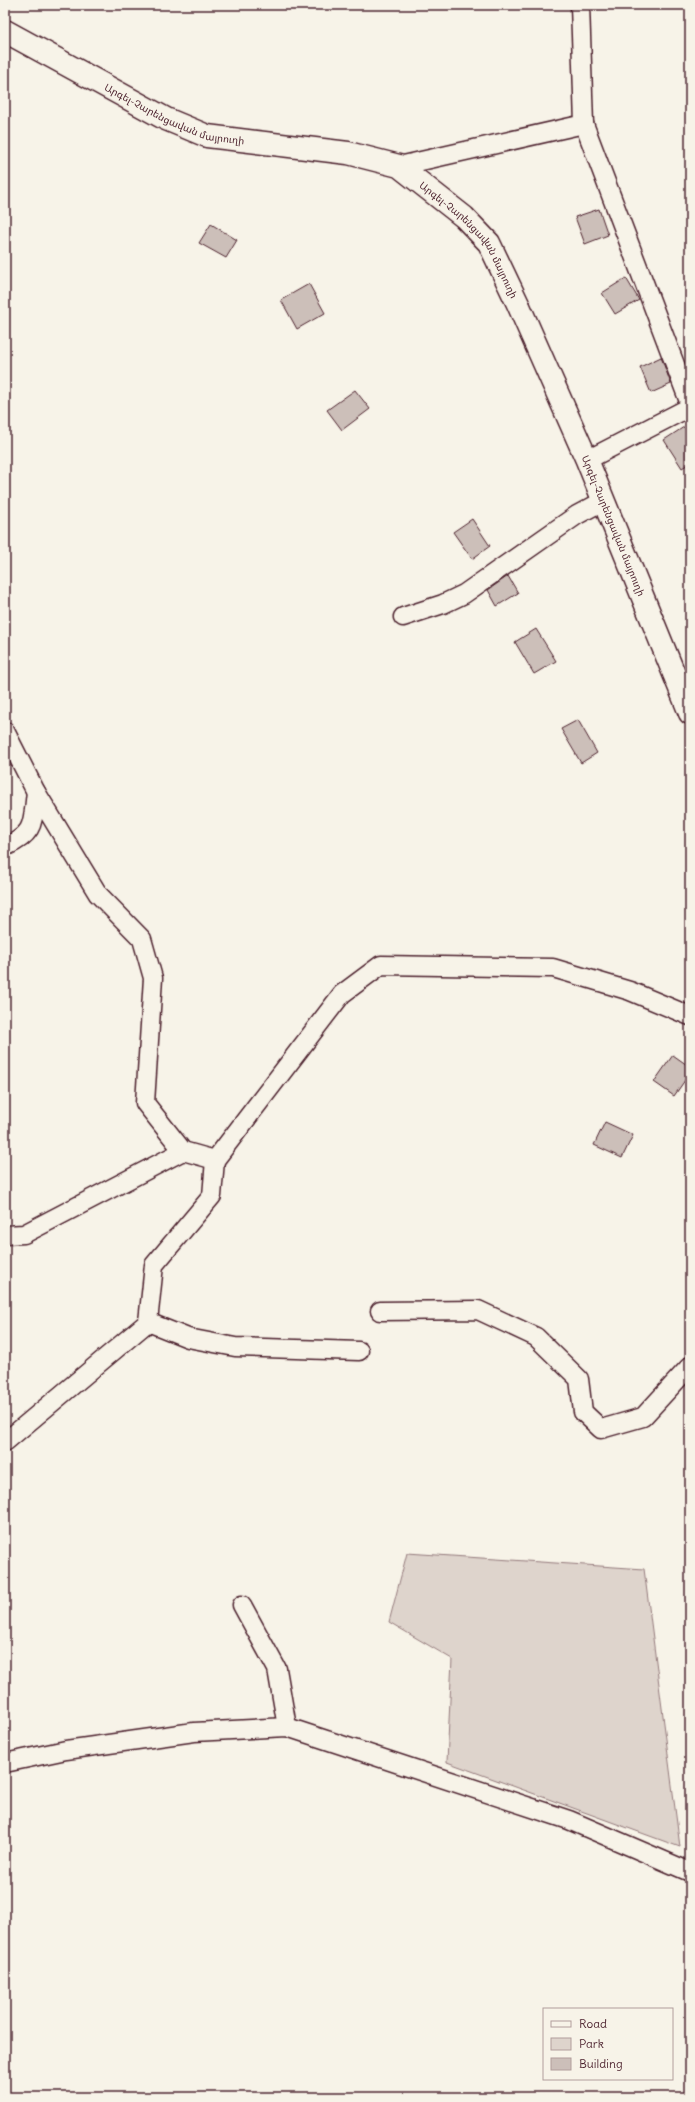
<svg xmlns="http://www.w3.org/2000/svg" width="695" height="2102" font-family="Delius,'Noto Sans Armenian',sans-serif">
<style>
.green{fill:#ded4cc;stroke:#947a7c}
.building{fill:#ccbfb9;stroke:#4a1f2b}
.lines{fill:none;stroke-linecap:round;stroke-linejoin:round}
.minor-casing{stroke:#4a1f2b;stroke-width:21}
.major-casing{stroke:#4a1f2b;stroke-width:25}
.minor{stroke:#f7f3e8;stroke-width:18}
.major{stroke:#f7f3e8;stroke-width:22}
.labels{text-anchor:middle;stroke-width:3;stroke-linejoin:round;paint-order:stroke}
.street-label{font-size:10px;fill:#4a1f2b;stroke:#f7f3e8}
</style>
<rect width="100%" height="100%" fill="#f7f3e8"/>
<filter id="ink" filterUnits="userSpaceOnUse"><feTurbulence type="fractalNoise" baseFrequency=".025" numOctaves="2"/><feDisplacementMap in="SourceGraphic" scale="8" xChannelSelector="R" yChannelSelector="G"/><feConvolveMatrix kernelMatrix="1 2 1 2 8 2 1 2 1" color-interpolation-filters="sRGB"/></filter>
<g filter="url(#ink)">
<polygon class="green" points="407,1553 644,1569 680,1847 447,1762 452,1659 389,1622"/>
<g class="building">
<polygon points="599,209 608,235 585,244 575,217"/>
<polygon points="211,224 237,240 226,258 199,243"/>
<polygon points="626,278 639,300 615,314 602,293"/>
<polygon points="309,284 325,313 297,329 281,300"/>
<polygon points="661,357 671,384 651,393 640,367"/>
<polygon points="355,390 370,409 342,430 327,410"/>
<polygon points="690,423 690,463 682,468 664,440"/>
<polygon points="472,519 490,546 472,559 453,532"/>
<polygon points="508,576 518,593 497,606 488,590"/>
<polygon points="536,629 556,661 534,674 515,642"/>
<polygon points="578,720 597,753 581,763 561,729"/>
<polygon points="673,1055 690,1067 690,1073 674,1096 654,1082"/>
<polygon points="605,1122 633,1135 622,1158 594,1145"/>
</g>
<g class="lines">
<defs>
<g id="minor">
<polyline points="584,124 690,404"/>
<polyline points="399,166 584,124 580,5"/>
<polyline points="587,460 690,407"/>
<polyline points="403,617 443,604 464,594 577,515 603,501"/>
<polyline points="5,731 36,792 98,894 142,939 153,978 145,1103 183,1151 215,1160"/>
<path d="M5,847C36,833 32,823 36,792"/>
<polyline points="5,1235 24,1234 183,1151"/>
<polyline points="380,1311 478,1310 536,1337 579,1379 583,1412 601,1429 643,1417 690,1366"/>
<polyline points="148,1322 188,1338 235,1347 359,1351"/>
<polyline points="5,1442 148,1322 154,1265 212,1196 215,1160 342,994 381,965 553,968 630,991 690,1016"/>
<polyline points="242,1605 277,1669 287,1727"/>
<polyline points="5,1763 66,1750 194,1732 287,1727 569,1820 690,1872"/>
</g>
<g id="major">
<path id="s1" d="M5,31L166,119L207,136L348,153L399,166L464,217L489,243L518,304L587,460L690,713"/>
</g>
</defs>
<use href="#minor" class="minor-casing"/>
<use href="#major" class="major-casing"/>
<use href="#minor" class="minor"/>
<use href="#major" class="major"/>
</g>
</g>
<g class="labels">
<g class="street-label">
<text dy="4" stroke="none"><textPath href="#s1" startOffset="190">Արգել-Չարենցավան մայրուղի</textPath></text>
<text dy="4" stroke="none"><textPath href="#s1" startOffset="526">Արգել-Չարենցավան մայրուղի</textPath></text>
<text dy="4" stroke="none"><textPath href="#s1" startOffset="850">Արգել-Չարենցավան մայրուղի</textPath></text>
</g>
</g>
<rect width="695" height="2102" fill="none" stroke="#f7f3e8" stroke-width="20"/>
<rect x="10" y="10" width="675" height="2082" fill="none" stroke="#4a1f2b" stroke-width="1.5" filter="url(#ink)"/>
<rect x="543" y="2008" width="130" height="72" fill="#f7f3e8" stroke="#b29e9c"/>
<rect x="551" y="2021" width="20" height="6" fill="#f7f3e8" stroke="#b29e9c"/>
<text x="579" y="2028" font-size="12" fill="#4a1f2b">Road</text>
<rect x="551" y="2038" width="20" height="12" fill="#ded4cc" stroke="#b29e9c"/>
<text x="579" y="2048" font-size="12" fill="#4a1f2b">Park</text>
<rect x="551" y="2058" width="20" height="12" fill="#ccbfb9" stroke="#b29e9c"/>
<text x="579" y="2068" font-size="12" fill="#4a1f2b">Building</text>
</svg>
